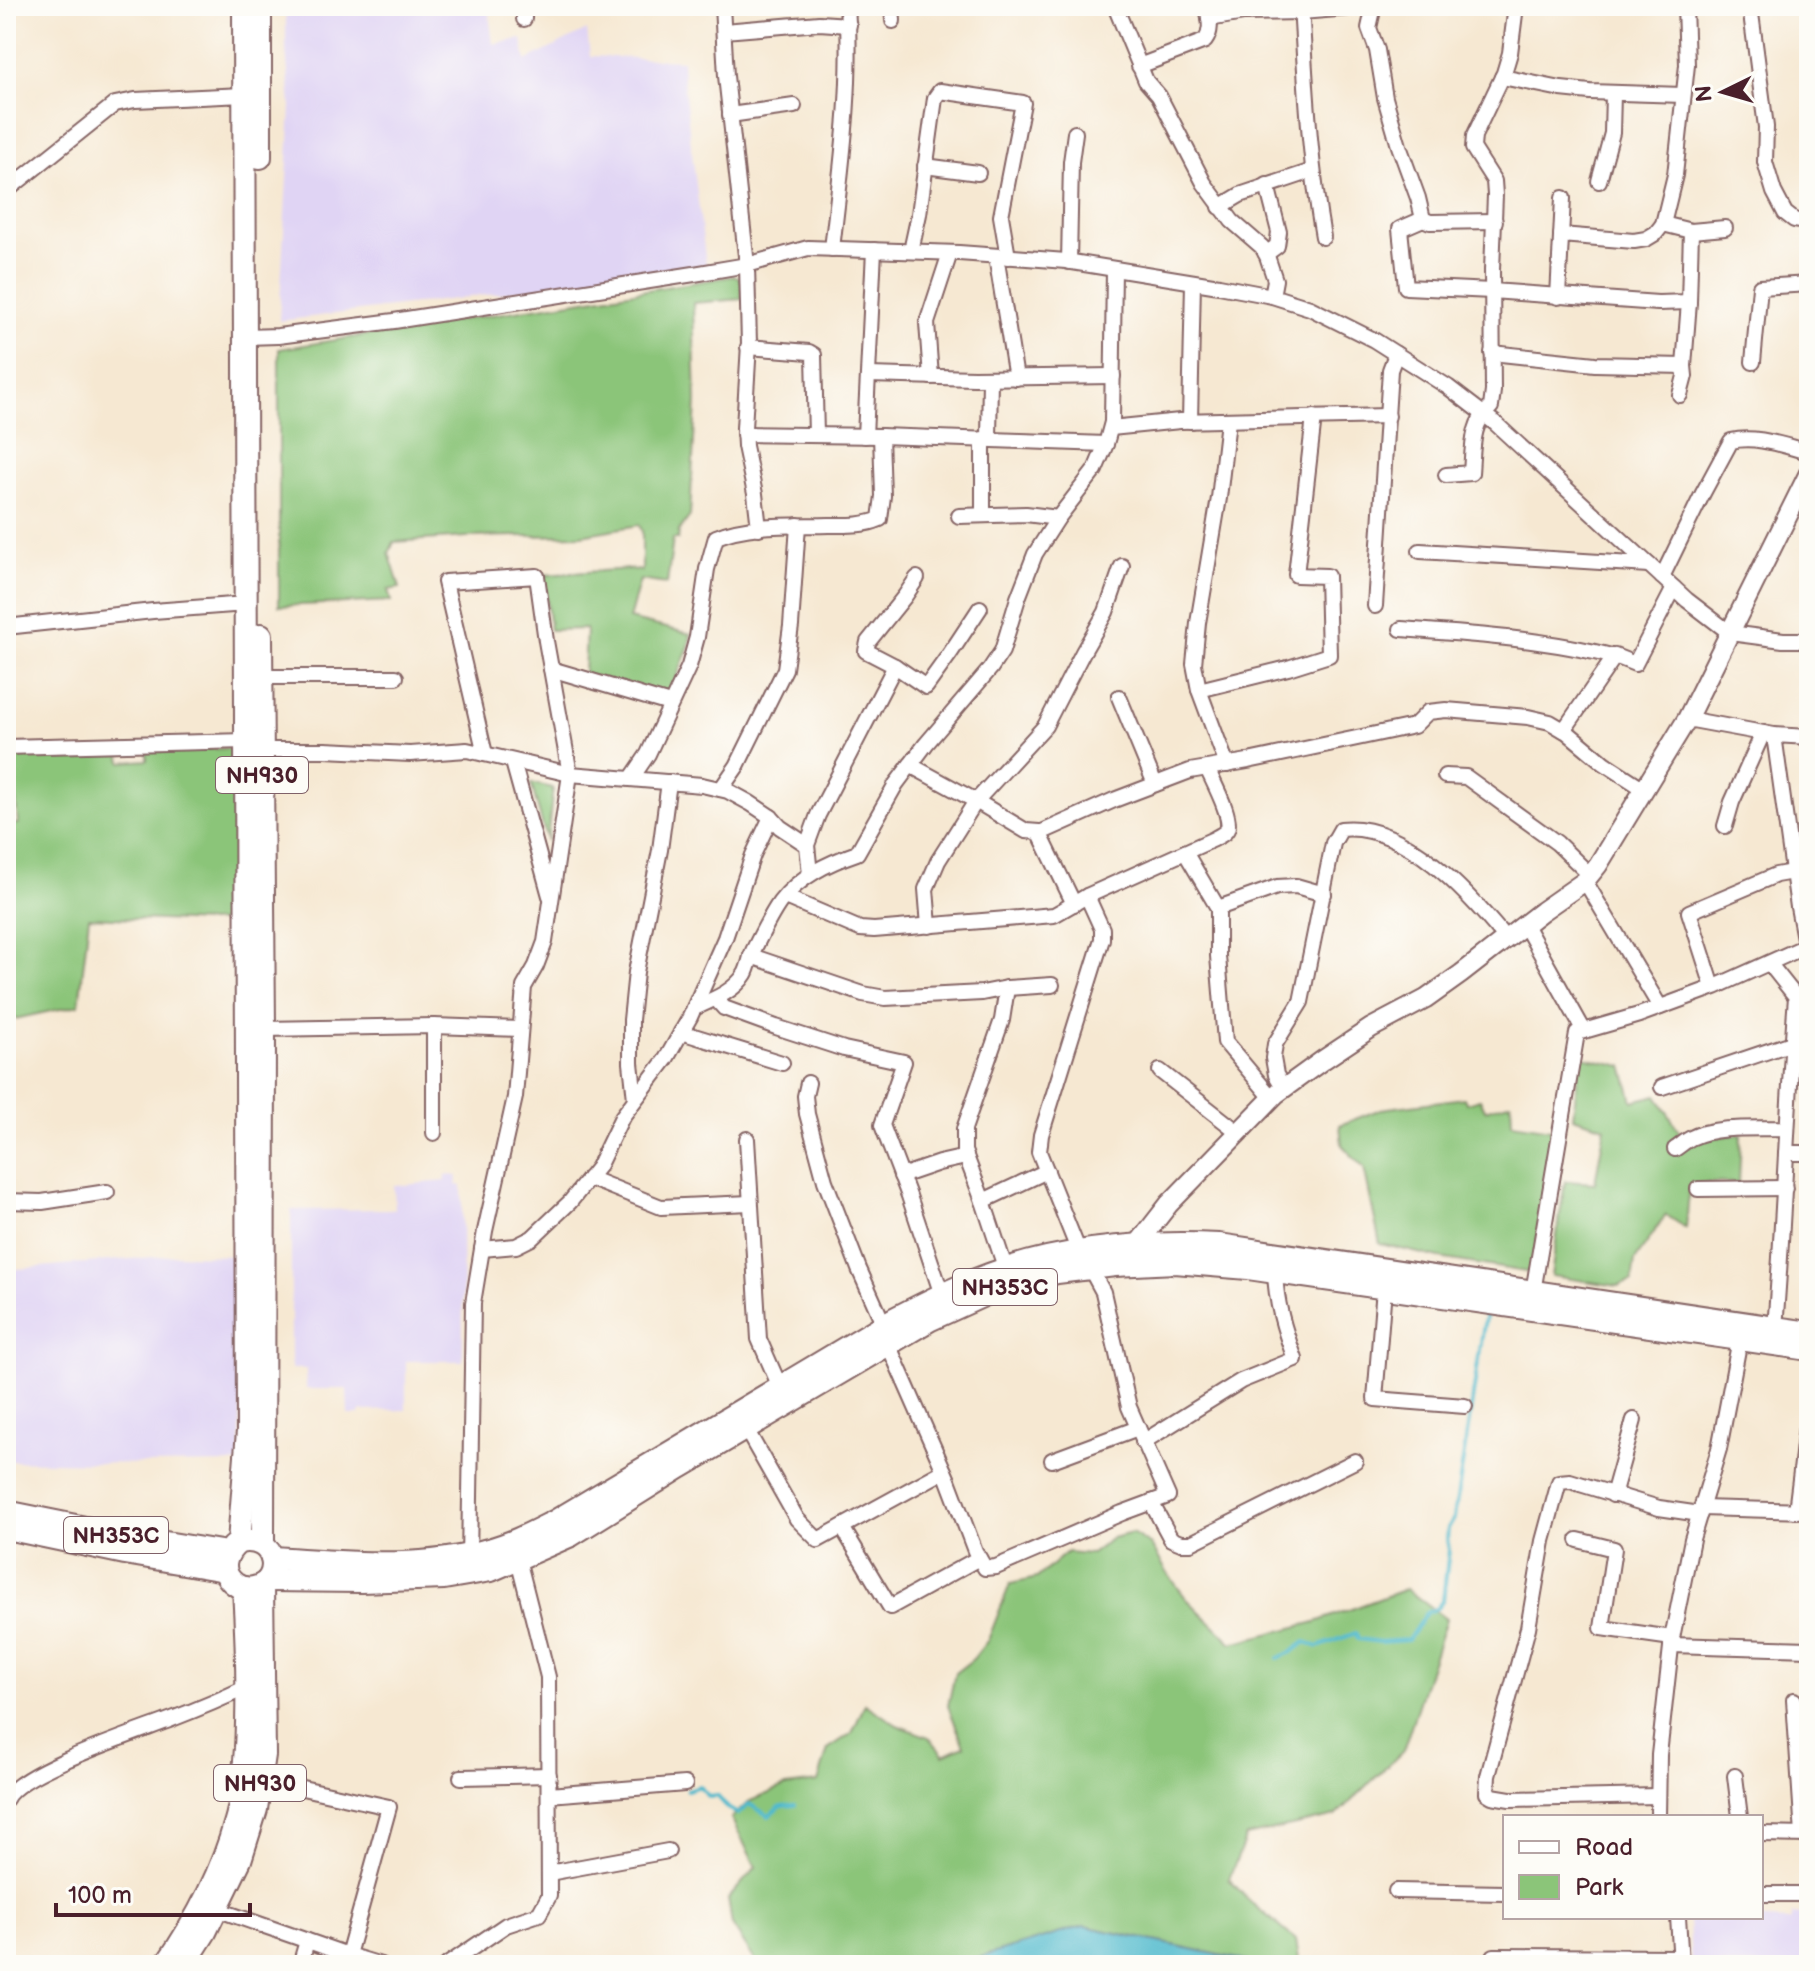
<svg xmlns="http://www.w3.org/2000/svg" width="1815" height="1971" font-family="'Balsamiq Sans',sans-serif">
<style>
.built{fill:#e0d4f4}
.industrial{fill:#c4c0db}
.green{fill:#8bc579;stroke:#6a7252;stroke-width:2}
.water{fill:#50bacd;stroke:#4d6c7c;stroke-width:2}
.lines{fill:none;stroke-linecap:round;stroke-linejoin:round}
.stream{stroke:#50bacd;stroke-width:4}
.minor-casing{stroke:#866565;stroke-width:18}
.tertiary-casing{stroke:#866565;stroke-width:22}
.trunk-casing{stroke:#866565;stroke-width:26}
.minor{stroke:#fff;stroke-width:14}
.tertiary{stroke:#fff;stroke-width:18}
.trunk{stroke:#fff;stroke-width:22}
.labels{text-anchor:middle;stroke-width:8;stroke-linejoin:round;paint-order:stroke}
.shield{fill:#fdfcf7;stroke:#806168;stroke-width:2}
.shield-label{font-size:22px;font-weight:bold;fill:#4a1f2b}
</style>
<rect width="100%" height="100%" fill="#fdfcf7"/>
<filter id="ink" filterUnits="userSpaceOnUse"><feTurbulence type="fractalNoise" baseFrequency=".0125" numOctaves="2"/><feDisplacementMap in="SourceGraphic" scale="16" xChannelSelector="R" yChannelSelector="G"/><feConvolveMatrix kernelMatrix="1 2 1 2 8 2 1 2 1" color-interpolation-filters="sRGB"/></filter>
<filter id="wash" filterUnits="userSpaceOnUse"><feTurbulence type="fractalNoise" baseFrequency=".006" numOctaves="4" result="noise"/><feDisplacementMap in="SourceGraphic" scale="32" xChannelSelector="R" yChannelSelector="G"/><feGaussianBlur stdDeviation="1.8" result="paint"/><feColorMatrix in="noise" values="0 0 0 0 0 0 0 0 0 0 0 0 0 0 0 0 0 1.4 0 .05"/><feComposite in="paint" operator="in"/></filter>
<g filter="url(#wash)">
<rect width="100%" height="100%" fill="#f6e8d2"/>
<g class="built">
<polygon points="286,6 488,6 493,44 522,39 526,61 587,30 590,56 682,60 683,80 706,265 605,280 279,321 291,106 286,50"/>
<polygon points="446,1175 458,1176 456,1185 462,1186 463,1361 406,1361 406,1410 362,1411 359,1415 348,1415 347,1389 306,1389 306,1369 291,1369 291,1210 395,1209 394,1186 445,1181"/>
<polygon points="176,1255 241,1256 240,1463 146,1464 6,1461 6,1388 8,1374 6,1374 6,1270"/>
<polygon points="1792,1914 1809,1916 1809,1965 1691,1965 1689,1917 1790,1921"/>
</g>
<polygon class="industrial" points="6,6 13,6 18,93 6,103"/>
<g class="green">
<polygon points="734,276 739,277 741,282 742,299 693,303 696,401 690,516 679,531 678,539 673,539 667,584 640,580 629,619 691,634 689,646 668,699 584,674 586,629 550,630 544,575 630,569 642,571 642,531 639,525 581,535 467,537 394,542 389,553 400,588 388,590 391,601 279,606 279,349"/>
<polygon points="242,748 235,921 209,922 89,917 79,1005 6,1021 6,824 18,824 15,790 6,790 6,753 120,751 122,762 147,760 147,751"/>
<polygon points="531,783 553,788 547,841"/>
<polygon points="1580,1056 1623,1066 1633,1101 1657,1095 1683,1138 1702,1139 1741,1134 1739,1183 1703,1183 1689,1191 1686,1228 1666,1215 1635,1260 1632,1281 1618,1286 1551,1276 1565,1181 1595,1183 1605,1127 1573,1117"/>
<polygon points="1464,1098 1466,1103 1480,1099 1485,1110 1511,1102 1512,1123 1552,1129 1533,1273 1439,1258 1380,1244 1364,1168 1342,1145 1340,1125 1381,1109"/>
<polygon points="1132,1533 1151,1545 1168,1574 1186,1598 1232,1643 1316,1622 1406,1589 1446,1619 1403,1751 1336,1816 1246,1836 1229,1879 1248,1900 1296,1940 1300,1965 1250,1965 1247,1961 1084,1926 955,1965 758,1965 732,1925 728,1899 756,1867 731,1818 750,1801 786,1786 818,1782 828,1749 852,1733 865,1704 897,1725 929,1737 944,1755 964,1746 948,1706 955,1673 973,1659 988,1640 1010,1584 1037,1578 1067,1552 1091,1554 1112,1538"/>
</g>
<polygon class="water" points="1084,1926 1247,1961 1250,1965 955,1965"/>
<g class="lines">
<g class="stream">
<polyline points="1278,1658 1292,1652 1306,1642 1318,1647 1356,1633 1358,1639 1380,1642 1408,1640 1426,1613 1437,1608 1443,1600 1449,1550 1447,1540 1448,1528 1454,1518 1486,1311"/>
<polyline points="687,1790 699,1786 709,1797 717,1796 729,1809 738,1814 749,1804 769,1816 781,1806 795,1805"/>
</g>
</g>
</g>
<g filter="url(#ink)">
<g class="lines">
<defs>
<g id="minor">
<polyline points="524,6 524,19"/>
<polyline points="722,6 726,76 747,265 749,344 744,428 745,446 755,494 759,528"/>
<polyline points="892,6 893,21"/>
<polyline points="1115,6 1146,81 1159,96 1204,183 1232,221 1262,247 1267,256 1275,280 1272,296"/>
<path d="M1301,6C1306,84 1309,160 1323,237"/>
<polyline points="1374,6 1369,28 1377,50 1385,98 1399,146 1418,198 1423,219 1430,222 1495,221"/>
<polyline points="1750,6 1766,127 1765,162 1774,192 1785,213 1794,220 1809,223"/>
<polyline points="1209,19 1244,13 1301,12 1374,6"/>
<polyline points="724,31 819,23 849,25"/>
<path d="M1139,66L1205,41C1213,30 1209,19 1207,6"/>
<polyline points="1502,77 1561,89 1590,92 1683,95"/>
<polyline points="730,115 794,106"/>
<polyline points="925,166 978,173"/>
<polyline points="1599,181 1612,133 1613,94"/>
<polyline points="6,183 10,188 115,104 135,100 244,95"/>
<polyline points="1220,207 1240,195 1312,171"/>
<polyline points="1423,219 1400,229 1406,287 1492,291 1658,303 1689,302"/>
<polyline points="1663,224 1691,231 1689,302 1684,366 1685,376 1680,395"/>
<polyline points="1691,231 1725,228"/>
<polyline points="1561,235 1634,241 1646,239 1656,233 1663,224 1675,175 1687,65 1685,6"/>
<path d="M832,249C841,169 853,87 847,6"/>
<polyline points="911,251 919,214 935,98 940,91 1023,103 1001,216 1008,257"/>
<polyline points="1266,254 1277,246 1279,232 1267,185"/>
<polyline points="996,256 1016,378"/>
<polyline points="1069,262 1071,162 1075,133"/>
<polyline points="1558,297 1563,198"/>
<polyline points="246,337 278,336 394,321 694,274 747,265 808,248 959,253 1066,261 1219,286 1272,296 1310,308 1374,340 1448,387 1495,423 1687,600 1730,633 1783,640 1809,640"/>
<polyline points="748,347 809,352 814,355 816,435"/>
<polyline points="1492,353 1595,364 1684,366"/>
<polyline points="1753,362 1760,287 1809,284"/>
<polyline points="869,375 974,378 1113,376"/>
<polyline points="931,377 927,323 950,253"/>
<polyline points="1190,421 1193,282"/>
<polyline points="1111,428 1180,421 1388,416"/>
<polyline points="744,434 881,436 1106,444"/>
<polyline points="865,436 874,250"/>
<polyline points="983,439 983,515"/>
<polyline points="989,439 990,378"/>
<path d="M1446,475L1471,473C1473,449 1471,422 1491,407L1493,391L1492,270L1495,195L1494,181L1473,148L1474,136L1504,73L1510,53L1516,6"/>
<polyline points="959,516 1026,514 1058,518"/>
<polyline points="1420,551 1649,565"/>
<path d="M1662,577L1703,493L1731,441C1757,435 1784,446 1809,452"/>
<polyline points="917,578 905,596 868,642 866,651 895,666 926,687 949,655 980,608"/>
<polyline points="1375,606 1390,370 1396,354"/>
<polyline points="6,627 153,611 246,604"/>
<path d="M1401,629C1470,634 1548,639 1615,657"/>
<polyline points="551,669 670,704"/>
<polyline points="262,677 396,677"/>
<polyline points="1199,690 1288,668 1329,655 1327,576 1296,575 1314,417"/>
<polyline points="1119,697 1155,784"/>
<polyline points="1687,719 1774,735 1809,737"/>
<polyline points="1564,730 1615,656 1635,664 1674,588"/>
<polyline points="6,747 246,741"/>
<polyline points="262,750 325,750 410,754 467,750 570,774 702,785 728,791 750,803 771,817 780,827 807,845"/>
<polyline points="513,762 550,896"/>
<polyline points="910,765 976,801 1026,831 1039,832 1074,904"/>
<polyline points="1227,765 1199,690 1194,664 1198,623 1219,498 1228,421"/>
<polyline points="1445,776 1466,777 1557,843 1590,875"/>
<path d="M631,779L648,754L689,666L697,637L707,569L716,537C750,523 793,526 829,525C847,525 864,526 880,519L883,496L881,436"/>
<polyline points="721,789 737,766 785,669 791,626 798,525"/>
<polyline points="1725,826 1732,802 1763,733"/>
<polyline points="1040,833 1114,800 1190,771 1248,761 1414,726 1428,712 1446,710 1528,717 1550,722 1567,732 1604,763 1644,789"/>
<polyline points="1185,852 1218,908 1218,956 1225,1042 1272,1098"/>
<polyline points="810,874 807,845 818,815 895,666"/>
<polyline points="1585,881 1660,1007"/>
<path d="M785,897L860,929L874,930L1054,915L1087,896L1214,839C1218,836 1223,835 1226,831C1235,821 1212,780 1207,768"/>
<polyline points="1218,908 1277,887 1296,886 1324,894"/>
<polyline points="1525,925 1584,1031"/>
<polyline points="929,926 926,889 938,861 976,801 1045,726 1083,652 1106,612 1122,566"/>
<polyline points="751,956 863,994 885,998 982,993 1007,988 1052,985"/>
<path d="M1769,963L1796,997C1787,1108 1784,1218 1775,1328"/>
<polyline points="1713,987 1689,912 1776,875 1793,872"/>
<polyline points="716,999 724,1008 776,1027 844,1049 904,1062 882,1125 909,1196 942,1295"/>
<path d="M694,1008C712,1000 734,992 745,974C749,967 750,958 753,951C761,935 770,916 780,902C800,876 828,863 857,853L896,784L926,744L990,669L1002,651L1018,598L1035,554L1058,518L1095,470L1106,444L1112,422L1114,269"/>
<polyline points="264,1029 434,1026 520,1029"/>
<polyline points="681,1032 782,1063"/>
<polyline points="1160,1071 1238,1132"/>
<polyline points="808,1083 805,1096 807,1114 825,1181 859,1269 884,1325"/>
<polyline points="1662,1087 1792,1043"/>
<path d="M1284,1088L1276,1075L1273,1058L1275,1044L1301,1002L1333,843L1341,829C1405,822 1469,894 1506,939"/>
<polyline points="635,1099 631,1063 631,1020 636,972 660,850 669,782"/>
<polyline points="434,1133 434,1026"/>
<polyline points="747,1139 759,1339 780,1387"/>
<path d="M1675,1149C1680,1146 1685,1141 1691,1138C1716,1125 1759,1129 1787,1128"/>
<polyline points="1786,1153 1809,1153"/>
<polyline points="901,1176 939,1163 966,1157"/>
<polyline points="589,1178 661,1207 750,1203"/>
<polyline points="1698,1189 1785,1188"/>
<polyline points="6,1201 42,1202 107,1192"/>
<polyline points="983,1201 1047,1171"/>
<polyline points="482,1249 516,1246 532,1238 570,1202 598,1167 622,1117 666,1059 690,1017 725,938 753,855 771,817"/>
<polyline points="1079,1252 1039,1152 1041,1135 1102,939 1102,929 1087,896"/>
<polyline points="1006,1270 983,1201 964,1151 964,1129 1002,1020 1007,988"/>
<polyline points="1384,1288 1375,1399 1465,1406"/>
<polyline points="1533,1292 1577,1033 1639,1015 1715,987 1804,947 1805,944 1798,907 1774,735"/>
<polyline points="888,1344 948,1480 975,1551 985,1568 996,1567 1122,1513 1168,1496 1129,1407 1103,1292 1090,1268"/>
<polyline points="1809,1400 1801,1471 1809,1470"/>
<polyline points="746,1429 797,1519 818,1540 944,1471"/>
<path d="M1143,1442L1241,1381L1295,1359C1284,1329 1276,1303 1275,1272"/>
<polyline points="1052,1460 1138,1428"/>
<polyline points="1613,1495 1634,1420"/>
<polyline points="1151,1502 1171,1539 1181,1543 1191,1543 1355,1461"/>
<polyline points="1701,1508 1809,1511"/>
<polyline points="1796,1511 1801,1471"/>
<polyline points="842,1527 890,1607 979,1558"/>
<polyline points="1578,1540 1614,1549 1602,1628 1672,1638"/>
<polyline points="469,1561 473,1303 485,1231 515,1097 524,987 536,966 545,942 570,774 546,641 537,576 445,582 485,754"/>
<polyline points="1671,1645 1809,1649"/>
<polyline points="1794,1700 1803,1835"/>
<polyline points="1735,1776 1740,1817"/>
<polyline points="252,1777 389,1807 348,1955 381,1965"/>
<polyline points="461,1777 549,1775"/>
<polyline points="549,1795 685,1784"/>
<polyline points="1658,1796 1510,1799 1492,1796 1487,1793 1488,1776 1528,1628 1543,1541 1559,1482 1570,1481 1659,1508 1700,1514"/>
<path d="M6,1799C19,1771 139,1732 172,1719C198,1709 222,1699 247,1687"/>
<polyline points="1658,1817 1659,1755 1672,1638 1692,1539 1719,1449 1740,1339"/>
<polyline points="1761,1834 1809,1835"/>
<polyline points="549,1873 668,1851"/>
<polyline points="1396,1891 1505,1893"/>
<polyline points="1761,1894 1809,1894"/>
<polyline points="216,1909 348,1955"/>
<polyline points="1678,1917 1681,1964"/>
<polyline points="1494,1956 1681,1957"/>
<polyline points="300,1965 307,1941"/>
<polyline points="447,1965 506,1925 539,1914 549,1896 548,1677 518,1559"/>
</g>
<polyline id="tertiary" points="1137,1245 1169,1204 1276,1094 1323,1060 1371,1028 1426,999 1461,974 1542,911 1585,881 1598,865 1687,719 1809,473"/>
<g id="trunk">
<polyline points="260,6 260,157"/>
<polyline points="261,635 264,1029 263,1545"/>
<polyline points="6,1512 135,1538 227,1553"/>
<polyline points="6,1528 125,1553 225,1570"/>
<path d="M239,1542C277,1533 285,1583 253,1588C247,1589 240,1588 235,1584C218,1572 225,1552 239,1542L248,1431L244,6"/>
<path d="M272,1558C344,1562 418,1571 488,1550C512,1544 534,1532 556,1521L896,1318C923,1304 950,1290 978,1279C1055,1249 1138,1241 1219,1245L1809,1333"/>
<polyline points="268,1580 361,1581 444,1578 491,1570 571,1535 680,1467 929,1320 997,1289 1057,1272 1115,1265 1175,1262 1248,1268 1809,1349"/>
<path d="M166,1965C196,1922 222,1872 236,1821C243,1798 244,1772 246,1748C249,1695 247,1641 244,1588"/>
<polyline points="184,1965 205,1932 240,1860 256,1809 264,1755 262,1585"/>
</g>
</defs>
<use href="#minor" class="minor-casing"/>
<use href="#tertiary" class="tertiary-casing"/>
<use href="#trunk" class="trunk-casing"/>
<use href="#minor" class="minor"/>
<use href="#tertiary" class="tertiary"/>
<use href="#trunk" class="trunk"/>
</g>
</g>
<g class="labels">
<g class="shield">
<rect x="216" y="757" width="92" height="36" rx="6"/>
<rect x="953" y="1269" width="104" height="36" rx="6"/>
<rect x="64" y="1517" width="104" height="36" rx="6"/>
<rect x="214" y="1765" width="92" height="36" rx="6"/>
</g>
<g class="shield-label">
<text x="262" y="783">NH930</text>
<text x="1005" y="1295">NH353C</text>
<text x="116" y="1543">NH353C</text>
<text x="260" y="1791">NH930</text>
</g>
</g>
<rect width="1815" height="1971" fill="none" stroke="#fdfcf7" stroke-width="32"/>
<rect x="1503" y="1815" width="260" height="104" fill="#fdfcf7" stroke="#b5a4a5" stroke-width="2"/>
<rect x="1519" y="1841" width="40" height="12" fill="#ffffff" stroke="#b5a4a5" stroke-width="2"/>
<text x="1575" y="1855" font-size="24" fill="#4a1f2b">Road</text>
<rect x="1519" y="1875" width="40" height="24" fill="#8bc579" stroke="#b5a4a5" stroke-width="2"/>
<text x="1575" y="1895" font-size="24" fill="#4a1f2b">Park</text>
<g transform="translate(1723 92) rotate(265)" stroke="#fdfcf7" stroke-width="6" paint-order="stroke">
<path d="M0-6L14 30L0 20L-14 30Z" fill="#4a1f2b"/>
<text y="-12" font-size="22" font-weight="bold" text-anchor="middle" fill="#4a1f2b">N</text>
</g>
<path d="M56 1903v12h194v-12" fill="none" stroke="#4a1f2b" stroke-width="4"/>
<text x="68" y="1903" font-size="24" fill="#4a1f2b" stroke="#fdfcf7" stroke-width="6" paint-order="stroke">100 m</text>
</svg>
